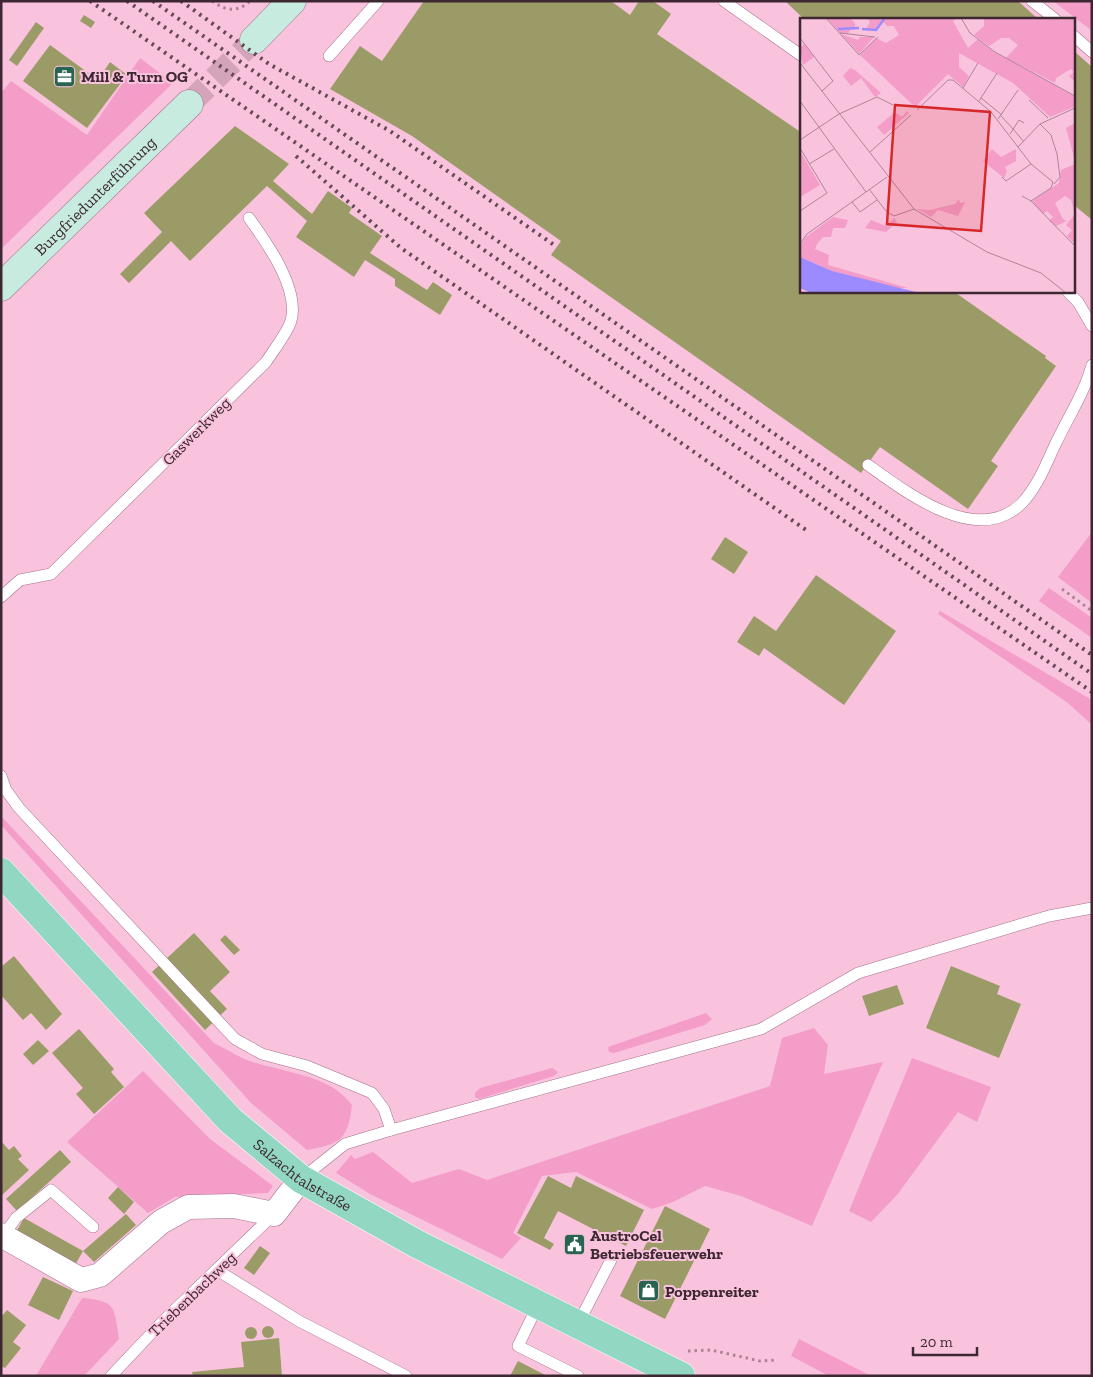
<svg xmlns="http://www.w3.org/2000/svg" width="1093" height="1377" font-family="'Zilla Slab',serif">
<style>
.green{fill:#f39dc8}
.building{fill:#9b9b67}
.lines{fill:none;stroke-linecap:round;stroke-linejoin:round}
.street-tunnel{stroke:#d4a4bb;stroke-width:24;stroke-dasharray:24 12;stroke-linecap:butt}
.lane-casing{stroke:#a3728a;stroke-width:12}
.street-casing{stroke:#a3728a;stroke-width:25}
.secondary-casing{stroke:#a3728a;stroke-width:29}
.primary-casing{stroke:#fff;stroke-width:29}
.path{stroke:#ab8296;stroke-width:3;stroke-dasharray:2.5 4;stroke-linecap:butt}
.lane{stroke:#fff;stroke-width:11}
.street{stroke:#fff;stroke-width:24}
.secondary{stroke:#c8ebe0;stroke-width:28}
.primary{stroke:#91d7c1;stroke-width:28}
.rail{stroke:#654956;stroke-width:4;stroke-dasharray:2.5 5;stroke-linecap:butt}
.labels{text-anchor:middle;stroke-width:4;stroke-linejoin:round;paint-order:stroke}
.poi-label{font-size:16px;font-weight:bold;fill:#3d2832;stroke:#fac3dd;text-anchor:start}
.street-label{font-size:16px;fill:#3d2832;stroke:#fac3dd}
.inset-river{fill:none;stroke:#9c8bfe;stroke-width:2.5}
.inset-road{fill:none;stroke:#ae8599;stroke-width:1}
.view{fill:#d62828;fill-opacity:0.15;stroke:#d62828;stroke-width:2.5}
.inset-edge{fill:none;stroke:#3d2832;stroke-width:2.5}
</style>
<rect width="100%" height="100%" fill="#fac3dd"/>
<g class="green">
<polygon points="1053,1 1092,1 1092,31"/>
<polygon points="140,58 173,83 1,249 1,93 11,81 87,135"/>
<polygon points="1092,532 1092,603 1058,577"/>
<polygon points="1049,588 1092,618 1092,638 1039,601"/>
<polygon points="940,611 1092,700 1092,725 1068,703 938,614"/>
<path d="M1,816L214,1043C227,1049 239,1058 253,1062C286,1073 330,1075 352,1105C348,1140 340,1144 307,1150L251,1103L1,825Z"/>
<polygon points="706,1013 712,1019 705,1025 614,1053 609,1052 608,1047"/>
<polygon points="814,1028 828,1045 824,1074 883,1062 812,1226 741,1196 705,1186 673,1202 652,1209 576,1172 542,1176 513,1233 521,1238 502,1259 370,1194 336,1173 351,1155 355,1159 373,1152 412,1183 459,1169 487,1180 770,1086 782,1038"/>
<polygon points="912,1058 991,1087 977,1122 958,1112 897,1195 871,1222 849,1211"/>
<polygon points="552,1068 558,1072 554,1076 479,1099 475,1097 475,1093 480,1088"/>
<polygon points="143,1071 210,1139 273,1186 268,1193 175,1197 148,1213 67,1142"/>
<path d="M82,1298C117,1301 114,1307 119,1339L84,1376H36Z"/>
<polygon points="799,1339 871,1376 829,1376 791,1356"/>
</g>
<g class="building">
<polygon points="424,1 611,1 630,15 639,1 653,1 671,14 657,34 802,133 802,291 953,291 1046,356 1045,358 1056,366 991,461 998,466 968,509 880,447 861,473 551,255 561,241 412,136 330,89 360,46 382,61"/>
<polygon points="785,1 1018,1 1038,19 804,19"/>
<polygon points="84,15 95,22 91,28 80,21"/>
<polygon points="36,22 44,28 17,66 9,60"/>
<polygon points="50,45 98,80 110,62 127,75 87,128 23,81"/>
<polygon points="1074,51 1092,67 1092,220 1074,205"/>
<polygon points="235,126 289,164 273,181 312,214 328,191 352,208 349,213 382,236 370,253 427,290 433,282 452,295 440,315 395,286 395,279 365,260 354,277 296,237 307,221 267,186 190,261 171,241 129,283 120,274 162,232 144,213"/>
<polygon points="725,537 748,552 734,574 711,559"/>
<polygon points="816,575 896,631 844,705 764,648 759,656 737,642 754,616 776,631"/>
<polygon points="194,933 230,972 210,991 227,1009 205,1030 152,972"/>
<polygon points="225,935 240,950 234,955 220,940"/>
<polygon points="14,956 62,1014 46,1030 31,1013 23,1020 1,995 1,967"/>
<polygon points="951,966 1000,986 997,994 1021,1004 999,1058 926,1028"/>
<polygon points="897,985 904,1004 869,1016 862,996"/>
<polygon points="79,1029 114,1069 111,1072 124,1087 94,1114 76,1094 83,1088 52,1053"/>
<polygon points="38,1040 49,1051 33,1065 23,1054"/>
<polygon points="1,1141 9,1150 14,1146 22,1156 18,1159 29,1170 1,1196"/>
<polygon points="60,1150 71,1162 17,1211 6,1199"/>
<polygon points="548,1176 571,1188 576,1176 644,1210 626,1246 558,1211 544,1238 554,1244 550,1250 517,1233"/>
<polygon points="118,1187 134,1202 124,1214 108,1198"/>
<polygon points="665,1206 710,1229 665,1319 620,1296"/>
<polygon points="126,1214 136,1225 94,1262 83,1251"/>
<polygon points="24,1218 83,1251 75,1265 16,1232"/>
<polygon points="260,1246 270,1253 254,1275 244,1268"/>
<polygon points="43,1277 73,1291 59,1320 28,1305"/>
<polygon points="7,1310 26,1325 13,1342 21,1348 5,1368 1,1366 1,1317"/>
<circle cx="268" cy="1332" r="6"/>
<circle cx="251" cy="1333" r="6"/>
<polygon points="279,1338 282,1376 193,1376 192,1372 244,1367 241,1342"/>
<polygon points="518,1361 547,1376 510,1376"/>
</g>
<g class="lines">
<polyline class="street-tunnel" points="189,104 254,40"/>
<defs>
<g id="lane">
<polyline points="724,1 802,56"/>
<polyline points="1032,1 1055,19"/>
<polyline points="1074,36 1092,52"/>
<polyline points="329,56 378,1"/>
<polyline points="1067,291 1078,302 1092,326"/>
<path d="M868,465C906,492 976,547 1021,504C1037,488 1046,464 1055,445C1067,419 1085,392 1092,365"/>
<path d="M1,597L20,580L51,574L266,362C274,350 283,338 289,326C304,294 267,243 249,218"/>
<polyline points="1,776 6,790 19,808 235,1039 262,1054 307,1066 372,1093 384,1109 391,1130"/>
<polyline points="301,1179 345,1144 391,1130 761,1029 858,973 1049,916 1092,908"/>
<polyline points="3,1236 16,1218 51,1190 93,1227"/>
<polyline points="217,1270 299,1321 406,1376"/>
<polyline points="538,1305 518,1346 578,1376"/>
<polyline points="578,1324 613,1256"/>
<polyline points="111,1376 163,1321 274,1214"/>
</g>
<polyline id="street" points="1,1235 81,1280 100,1275 161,1222 188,1207 234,1206 274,1214 301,1179"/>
<g id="secondary">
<polyline points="254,40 292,1"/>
<path id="s1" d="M1,287L189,104"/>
</g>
<g id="primary">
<path id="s2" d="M1,872L230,1120L301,1179L417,1244L681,1376"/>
</g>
</defs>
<use href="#lane" class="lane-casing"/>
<use href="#street" class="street-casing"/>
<use href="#secondary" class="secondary-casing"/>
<use href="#primary" class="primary-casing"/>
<g class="path">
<path d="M212,1C226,11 237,13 250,1"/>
<polyline points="1062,589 1092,611"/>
<polyline points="688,1351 711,1350 760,1361 777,1360"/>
</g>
<use href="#lane" class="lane"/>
<use href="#street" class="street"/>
<use href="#secondary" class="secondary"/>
<use href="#primary" class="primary"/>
<g class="rail">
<polyline points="90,1 1092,692"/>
<polyline points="127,1 1092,674"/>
<polyline points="153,1 1092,655"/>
<polyline points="181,1 269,64 390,131 557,247"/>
<polyline points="296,156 401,248 809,532"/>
</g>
</g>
<defs>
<symbol id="office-square" viewBox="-11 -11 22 22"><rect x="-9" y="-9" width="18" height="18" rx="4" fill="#286551" stroke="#fac3dd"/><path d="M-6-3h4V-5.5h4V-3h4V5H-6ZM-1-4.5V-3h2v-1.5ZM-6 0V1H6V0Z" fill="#fff"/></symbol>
<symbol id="civic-square" viewBox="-11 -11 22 22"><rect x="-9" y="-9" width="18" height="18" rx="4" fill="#286551" stroke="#fac3dd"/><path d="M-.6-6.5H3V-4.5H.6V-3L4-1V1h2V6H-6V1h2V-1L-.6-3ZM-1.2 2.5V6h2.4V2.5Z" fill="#fff"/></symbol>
<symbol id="shop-square" viewBox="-11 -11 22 22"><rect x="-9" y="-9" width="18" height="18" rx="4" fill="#286551" stroke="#fac3dd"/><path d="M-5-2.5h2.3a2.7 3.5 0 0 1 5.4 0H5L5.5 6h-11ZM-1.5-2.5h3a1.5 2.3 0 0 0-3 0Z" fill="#fff"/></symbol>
</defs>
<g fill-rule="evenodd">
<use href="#office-square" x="52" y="64" width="25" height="25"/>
<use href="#civic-square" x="562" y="1232" width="25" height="25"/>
<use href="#shop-square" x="636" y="1278" width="25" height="25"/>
</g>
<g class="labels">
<g class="poi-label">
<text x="81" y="82">Mill &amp; Turn OG</text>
<text x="590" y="1241">AustroCel<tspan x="590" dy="18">Betriebsfeuerwehr</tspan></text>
<text x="665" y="1297">Poppenreiter</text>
</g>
<g class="street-label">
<text dy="6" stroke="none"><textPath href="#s1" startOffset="131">Burgfriedunterführung</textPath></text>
<text transform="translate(196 431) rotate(-45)" y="6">Gaswerkweg</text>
<text dy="6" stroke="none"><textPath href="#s2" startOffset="429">Salzachtalstraße</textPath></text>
<text transform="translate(192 1294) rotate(-44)" y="6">Triebenbachweg</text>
</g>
</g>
<g transform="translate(800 18)">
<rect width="275" height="275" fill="#fac3dd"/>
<path d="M50,0L55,5V11L50,12L48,16L40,15L28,1ZM67,0H158L153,3L168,30L178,21L193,33L275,78L274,89L250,99L213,65L159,35V49L169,58L163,69L148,56L115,89L60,37L76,20L86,25L99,17L94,8H87L82,2L76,12L66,11L70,4ZM184,0H275V64L269,58L274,54L271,51L256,60L255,65L206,40L218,27L209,20H201L189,28L174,17L184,8ZM41,16L58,22L60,19H74L59,36ZM4,26L14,39L3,47L0,30ZM50,50L55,52L81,75L75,79L61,60L51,68L43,58ZM107,93L109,95L84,117L77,109L95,94L102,99ZM275,105V143L266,110ZM192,131L201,139L216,131V143L205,149L207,153L204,160L183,143ZM0,133L20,167L0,179ZM275,146V223L274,225L267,218L272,212L266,207L275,196L271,182L265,178L255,185L263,201L267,203L256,208L249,203L253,199L247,193L243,196L232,183L259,165L261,152ZM159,181L160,185L165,184L158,198L138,192L131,199L117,191L130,192L155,186ZM33,199L48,202L45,210H33L31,219H23L17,226L15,231L29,237L28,247L108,270H96L32,253L0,239V228L6,219ZM94,200L97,204L86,214L65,210L71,202L86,208Z" fill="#f39dc8"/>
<path d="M0,239L32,253L120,275H11L0,270Z" fill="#9c8bfe"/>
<path class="inset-river" d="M38,11L59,10M62,11L76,12L85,0"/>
<path class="inset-road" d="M26,0L59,37L78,19M161,0L170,15L195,34L275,78M40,15L75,19M0,20L33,63L22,73M0,45L114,191L187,234L241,255L266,275M163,70L178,45M181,80L202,97M229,82L248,100M0,83L66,174M179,83L197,55M117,92L148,62H153L191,94L231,146L253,164L251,170L231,183M201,98L214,112M198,101L218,72M240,106L251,117L257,136L260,159L254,166M214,112L224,124M210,116L219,102L224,105M0,122L39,96L77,79L93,87M218,129L240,106L275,90M0,130L27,175L0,193M70,134L111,97M9,146L34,131M202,159L206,163L231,146M69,171L86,193L94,198L114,191M222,178L231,183L275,228M52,184L60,194L77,182M0,226L7,216L87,159"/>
<path class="view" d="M95,87L190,94L181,213L87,206Z"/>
<rect width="275" height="275" class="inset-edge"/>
</g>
<rect width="1093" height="1377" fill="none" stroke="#3d2832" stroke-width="5"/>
<path d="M913 1347v8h64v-8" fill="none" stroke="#3d2832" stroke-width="2.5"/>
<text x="920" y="1347" font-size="15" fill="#3d2832" stroke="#fac3dd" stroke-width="4" paint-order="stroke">20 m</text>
</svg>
